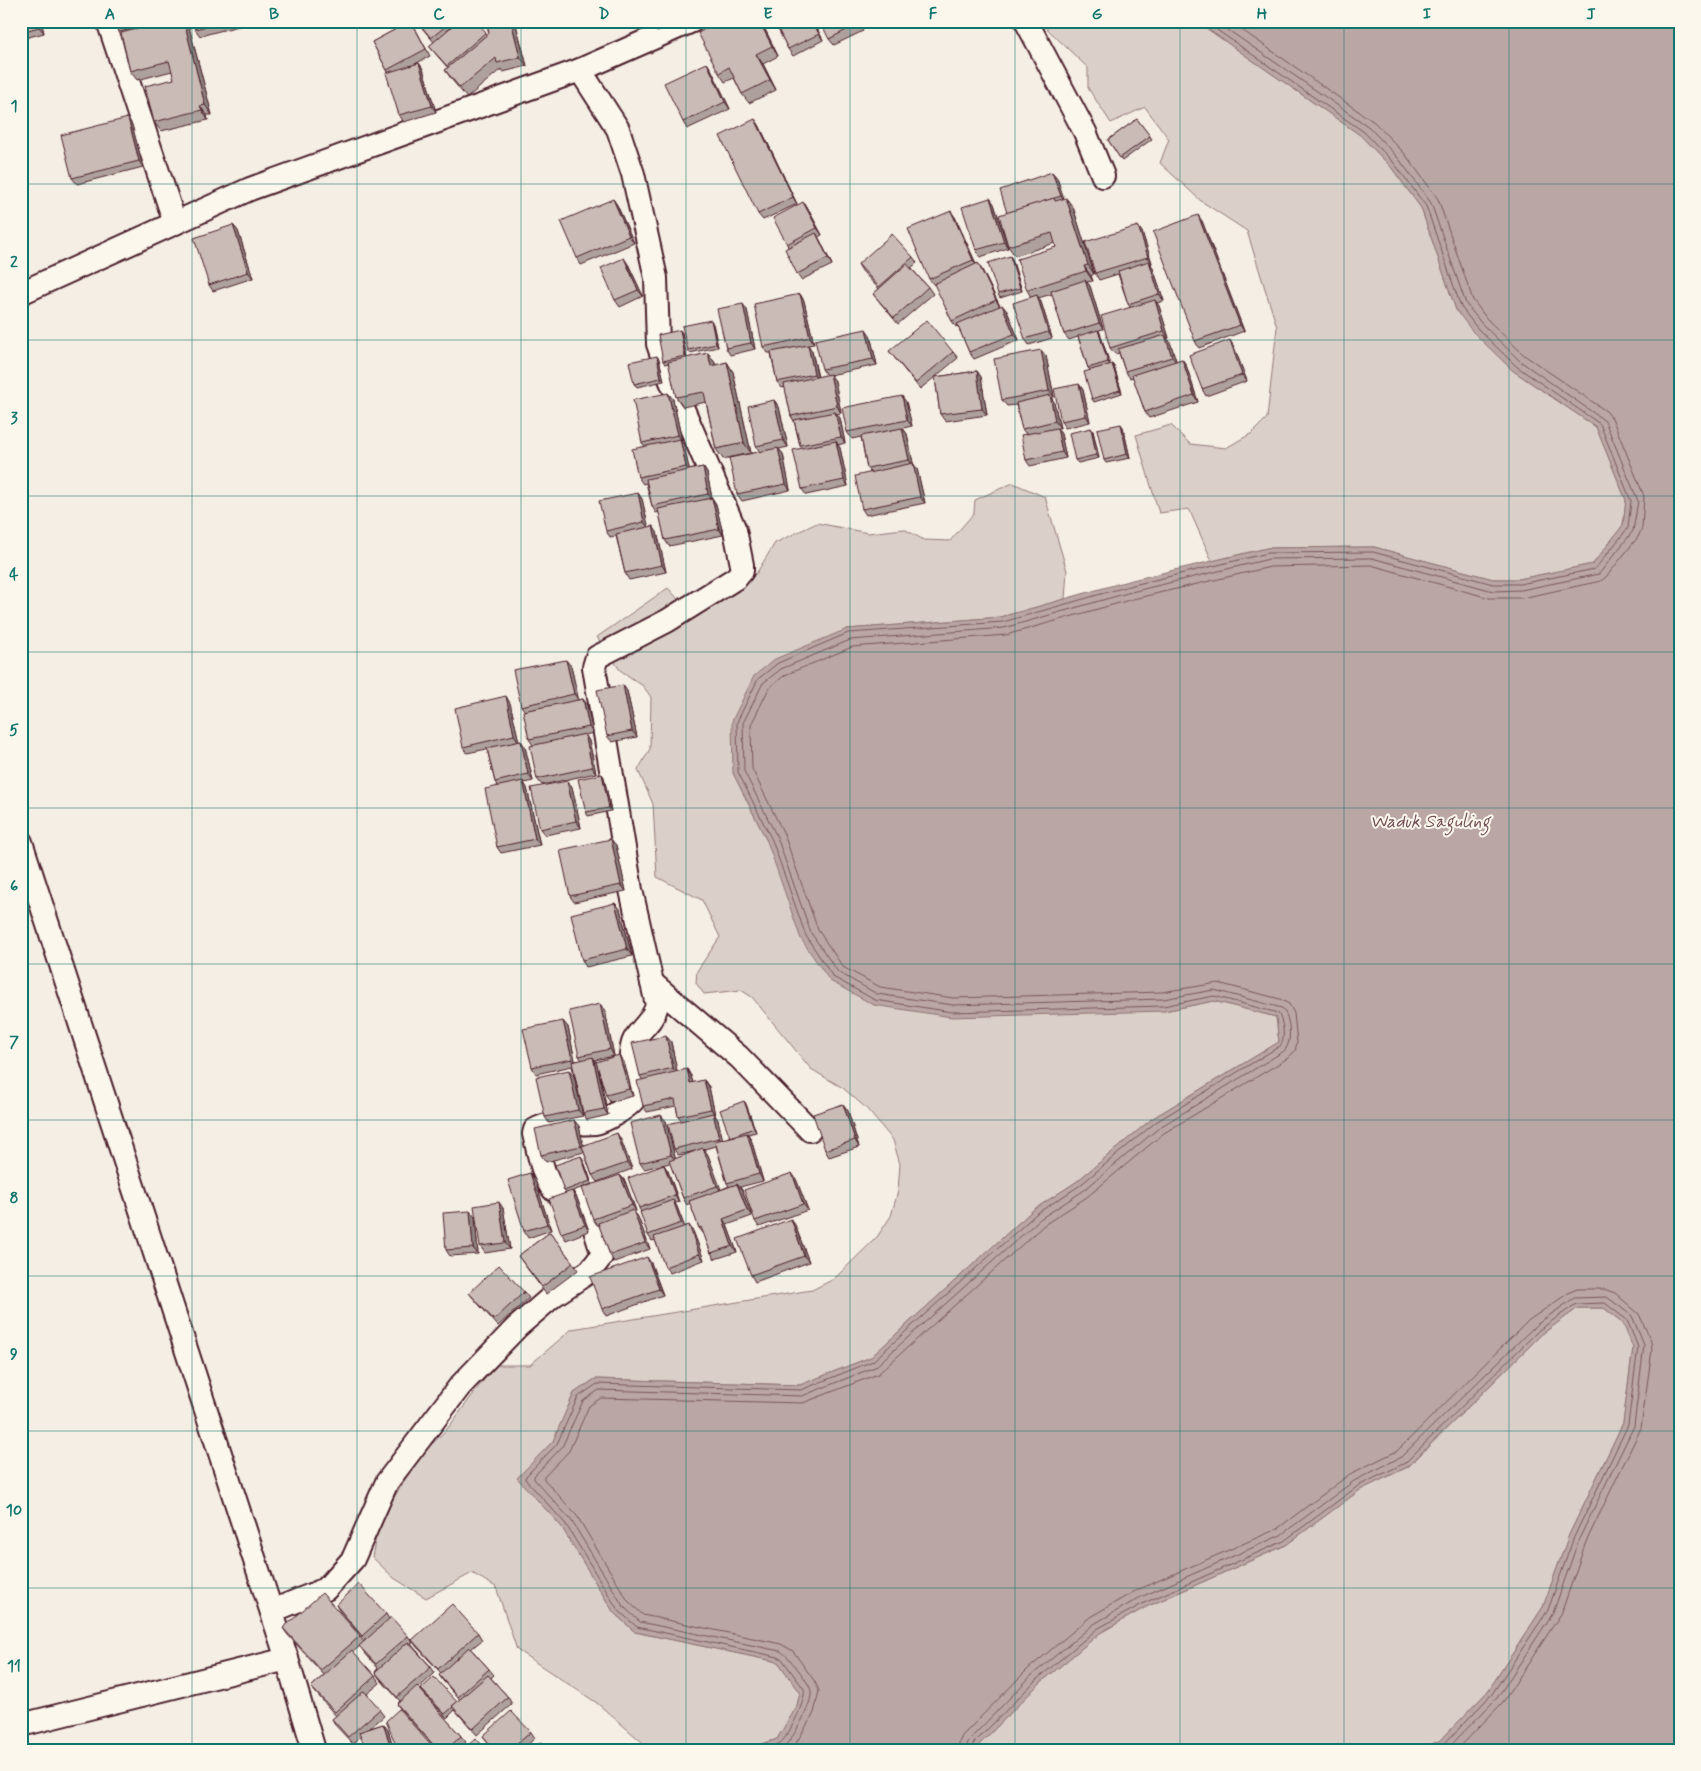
<svg xmlns="http://www.w3.org/2000/svg" width="1701" height="1771" font-family="Mynerve,sans-serif">
<style>
.green{fill:#dbd0c9;stroke:#92787a}
.water{fill:#baa7a5;stroke:#8d7174}
.lines{fill:none;stroke-linecap:round;stroke-linejoin:round}
.shore{stroke:#77555c;stroke-width:1}
.street-casing{stroke:#4a1f2b;stroke-width:26}
.street{stroke:#fbf7ec;stroke-width:22}
.wall{fill:#aea19d;stroke:#4a1f2b;fill-rule:evenodd}
.shaded-wall{fill:#8d837f;stroke:#4a1f2b}
.building{fill:#cabbb6;stroke:#4a1f2b}
.grid{fill:none;stroke:#0f766e;stroke-width:1;stroke-opacity:0.55}
.labels{text-anchor:middle;stroke-width:4;stroke-linejoin:round;paint-order:stroke}
.water-label{font-size:18px;font-style:italic;fill:#714f56;stroke:#fbf7ec}
.neatline{fill:none;stroke:#0f766e;stroke-width:2}
.grid-label{font-size:16px;text-anchor:middle;font-weight:bold;fill:#0f766e}
</style>
<rect width="100%" height="100%" fill="#f4eee4"/>
<filter id="ink" filterUnits="userSpaceOnUse"><feTurbulence type="fractalNoise" baseFrequency=".02" numOctaves="2"/><feDisplacementMap in="SourceGraphic" scale="10" xChannelSelector="R" yChannelSelector="G"/><feConvolveMatrix kernelMatrix="1 2 1 2 8 2 1 2 1" color-interpolation-filters="sRGB"/></filter>
<g filter="url(#ink)">
<g class="green">
<polygon points="1039,21 1196,21 1360,135 1391,167 1421,208 1456,310 1512,370 1596,427 1626,500 1623,525 1593,564 1519,579 1493,579 1374,547 1267,548 1212,561 1189,509 1159,513 1136,435 1171,425 1190,444 1226,448 1252,433 1267,418 1277,327 1247,231 1201,201 1160,163 1169,139 1145,107 1111,123 1088,88 1088,68"/>
<polygon points="1013,483 1045,497 1067,571 1065,599 1001,617 847,629 733,773 767,841 1164,1011 1214,1001 1276,1017 1279,1042 1153,1118 1076,1182 1033,1210 871,1357 800,1385 595,1379 574,1393 553,1441 518,1478 561,1526 614,1613 635,1632 778,1662 800,1692 797,1706 777,1739 744,1750 645,1750 642,1742 597,1703 517,1650 496,1587 472,1573 426,1598 394,1578 372,1557 379,1522 418,1458 448,1428 495,1365 530,1365 572,1329 812,1290 834,1279 877,1237 891,1216 898,1191 900,1164 893,1140 866,1108 843,1088 811,1069 752,997 741,990 704,994 696,983 697,971 720,937 702,900 657,877 653,804 638,770 650,749 651,697 643,686 620,670 597,637 668,588 678,599 756,574 775,543 817,523 868,533 904,529 924,540 950,541 974,513 975,500"/>
<polygon points="1578,1308 1604,1308 1623,1323 1633,1348 1623,1423 1569,1535 1543,1607 1488,1691 1441,1740 1419,1750 974,1750 1039,1684 1100,1633 1146,1607 1286,1545 1360,1490 1408,1467 1542,1334"/>
</g>
<polygon class="water" points="1196,21 1680,21 1680,1750 1419,1750 1441,1740 1488,1691 1543,1607 1569,1535 1623,1423 1633,1348 1623,1323 1604,1308 1578,1308 1542,1334 1407,1467 1360,1490 1286,1545 1146,1607 1100,1633 1039,1684 974,1750 744,1750 777,1739 797,1706 800,1692 778,1662 635,1632 614,1613 561,1526 517,1478 553,1441 574,1393 595,1379 800,1385 871,1357 1033,1210 1076,1182 1153,1118 1279,1042 1276,1017 1214,1001 1164,1011 952,1017 874,1005 830,981 801,939 767,841 733,773 732,721 754,676 775,659 847,629 1001,617 1128,581 1267,548 1374,547 1493,579 1519,579 1593,564 1623,525 1626,500 1596,427 1512,370 1473,332 1456,310 1421,208 1391,167 1360,135"/>
<g class="lines">
<g class="shore">
<path d="M760,1750C766,1748 774,1747 780,1743C788,1738 807,1699 804,1689L782,1659L778,1657L637,1627L618,1610L565,1523L525,1479L526,1476L557,1444L578,1397L597,1384L801,1390L873,1361L1036,1214L1079,1186L1156,1122L1280,1046C1286,1040 1283,1020 1278,1013L1214,996L1163,1006L952,1012L875,1000L833,977L806,936L772,840L738,772L737,722L758,679L778,663L848,633L1003,622L1129,586L1268,553L1373,552L1493,584H1520L1595,569L1628,528L1631,501L1600,424L1516,366L1477,328L1461,307L1426,206L1394,163L1364,132L1204,21"/>
<path d="M780,1750C791,1744 813,1704 811,1691C810,1683 787,1654 780,1651L640,1622L623,1606L571,1520L534,1479V1476L562,1447L583,1401L599,1390L802,1396L875,1367L1040,1219L1083,1191L1160,1127L1284,1051C1293,1043 1290,1016 1282,1008L1214,990L1163,999L953,1005L877,994L838,972L811,933L777,837L744,771L743,723L763,683L781,669L850,640L1004,628L1131,592L1269,559L1372,558L1493,591L1521,590L1599,574L1633,531L1638,501L1605,421L1520,361L1482,324L1466,304L1431,203L1399,159L1369,127L1215,21"/>
<polyline points="792,1750 814,1713 819,1691 815,1682 793,1651 781,1644 643,1615 628,1601 577,1516 544,1479 544,1477 569,1451 589,1406 601,1398 803,1403 878,1374 1044,1225 1087,1197 1164,1133 1288,1058 1295,1051 1297,1042 1294,1013 1289,1004 1280,999 1218,983 1162,992 953,998 880,987 843,967 818,930 784,834 752,769 751,725 769,688 785,675 852,647 1006,635 1133,599 1270,567 1371,565 1489,598 1522,598 1601,581 1607,576 1638,537 1642,528 1644,496 1612,418 1606,411 1524,355 1487,319 1473,300 1438,199 1405,154 1374,122 1229,21"/>
<polyline points="958,1750 959,1743 962,1736 1027,1670 1090,1617 1137,1590 1277,1529 1350,1474 1397,1451 1529,1320 1570,1292 1577,1289 1604,1289 1615,1293 1639,1314 1651,1341 1652,1350 1641,1428 1586,1542 1561,1614 1503,1702 1457,1750"/>
<polyline points="965,1750 969,1740 1032,1675 1094,1624 1141,1597 1281,1535 1354,1481 1401,1457 1536,1325 1574,1298 1607,1297 1632,1316 1644,1345 1634,1426 1579,1539 1553,1613 1497,1698 1446,1750"/>
<polyline points="972,1750 973,1744 1036,1680 1097,1629 1144,1603 1284,1541 1358,1486 1405,1463 1539,1330 1576,1304 1605,1303 1627,1320 1638,1347 1628,1425 1574,1537 1548,1610 1492,1694 1444,1744 1431,1750"/>
</g>
<defs>
<g id="street">
<polyline points="108,21 175,223"/>
<polyline points="1026,21 1085,132 1103,176"/>
<polyline points="21,293 250,189 580,70 692,21"/>
<polyline points="21,842 287,1659 21,1725"/>
<polyline points="652,983 739,1057 810,1130"/>
<path d="M272,1611L326,1589L353,1559L387,1482L460,1386L517,1327L554,1295L590,1271L601,1257L602,1251L600,1246C597,1237 587,1201 579,1196C571,1191 561,1198 553,1189C543,1178 538,1150 534,1134L535,1130C553,1119 576,1125 595,1123C604,1122 633,1105 636,1096C640,1086 626,1062 633,1043C638,1029 653,1023 657,1005L631,890L594,667L597,657L667,621L736,578L742,571V565L735,530L670,379L658,344L656,278L633,174L618,129L580,70"/>
<polyline points="287,1659 314,1750"/>
</g>
</defs>
<use href="#street" class="street-casing"/>
<use href="#street" class="street"/>
</g>
<g class="wall">
<polygon points="21,21 41,21 44,33 21,39"/>
<polygon points="116,21 192,21 186,23 189,27 212,115 207,115 208,120 161,131 154,122 174,79 172,71 137,80 130,71 121,36 119,32"/>
<polygon points="193,21 258,21 200,36 195,29"/>
<polygon points="411,21 415,28 430,56 415,64 419,63 423,69 436,112 404,122 399,115 388,72 372,42"/>
<polygon points="416,21 476,21 487,35 489,33 486,21 515,21 527,66 503,72 501,69 467,98 452,80 445,70 448,68 434,52 429,46 434,42"/>
<polygon points="652,21 685,21 685,22 657,32 655,29"/>
<polygon points="761,21 778,56 763,64 776,90 749,103 742,94 734,78 725,82 719,73"/>
<polygon points="774,21 813,21 823,40 793,56 788,49"/>
<polygon points="858,21 863,31 834,45 829,39"/>
<polygon points="707,63 711,69 730,109 687,129 683,122"/>
<polygon points="128,118 132,125 143,167 77,184 72,178"/>
<polygon points="755,119 759,125 797,204 763,220 758,214"/>
<polygon points="1137,119 1152,139 1122,161 1108,140"/>
<polygon points="1052,172 1057,178 1064,199 1073,207 1094,274 1091,276 1093,281 1087,282 1090,286 1103,329 1099,330 1100,333 1110,365 1112,364 1114,367 1122,393 1094,402 1092,399 1090,370 1088,368 1078,337 1069,340 1064,334 1052,294 1038,298 1041,302 1052,338 1029,345 1025,339 1031,297 1027,290 1056,247 1055,243 1015,256 1008,246 1007,213"/>
<polygon points="990,198 994,204 1008,248 980,257 976,250"/>
<polygon points="613,199 617,205 634,243 581,265 577,258"/>
<polygon points="808,209 822,235 818,237 832,265 801,280 797,274 787,244"/>
<polygon points="955,217 976,264 982,270 1000,306 1007,311 1019,340 974,359 969,352 958,326 956,327 952,321 935,284 934,285 929,279"/>
<polygon points="1202,221 1244,331 1199,348 1195,341"/>
<polygon points="233,225 238,231 253,278 213,291 209,285"/>
<polygon points="1142,232 1152,263 1151,264 1153,268 1164,301 1157,303 1159,306 1169,338 1167,338 1170,342 1176,361 1182,359 1186,365 1198,402 1149,418 1145,412 1133,377 1130,378 1125,371 1119,353 1115,354 1110,348 1130,307 1128,304 1118,274 1099,280 1095,273"/>
<polygon points="1010,256 1012,259 1022,291 1000,298 998,294"/>
<polygon points="913,257 917,263 911,268 928,287 933,294 898,324 873,294 879,289 862,271 858,264"/>
<polygon points="628,264 643,296 620,307 615,300"/>
<polygon points="800,294 804,301 814,344 808,345 812,351 818,377 826,375 822,369 870,335 877,365 830,375 835,381 841,413 837,414 840,418 845,443 838,445 840,448 848,486 806,495 802,489 802,449 800,445 794,421 791,416 785,387 782,388 777,382 771,353 768,353 763,347"/>
<polygon points="747,310 755,349 730,355 726,348"/>
<polygon points="713,324 718,347 690,353 688,350"/>
<polygon points="680,330 682,333 687,358 708,353 715,363 716,365 727,362 733,372 751,453 723,459 716,449 706,402 683,407 676,397 669,363 665,364 663,361"/>
<polygon points="1234,347 1247,381 1206,396 1202,389"/>
<polygon points="889,351 953,352 958,358 935,377 977,371 981,377 987,415 945,421 940,414 935,377 920,389"/>
<polygon points="1046,356 1054,397 1051,398 1054,402 1060,428 1057,428 1061,434 1066,458 1030,466 1026,460 1026,434 1022,429 1016,405 1007,406 1002,400"/>
<polygon points="659,359 664,381 637,387 634,384"/>
<polygon points="1079,384 1083,390 1090,422 1065,428 1061,421"/>
<polygon points="673,399 682,441 681,441 684,445 689,470 703,467 707,473 712,498 716,504 723,535 669,546 665,540 659,512 656,513 652,506 646,483 643,484 638,477 645,446 642,443"/>
<polygon points="774,400 779,407 788,447 779,449 783,454 790,490 742,501 737,494 760,452 756,446"/>
<polygon points="906,402 912,426 903,428 907,434 913,463 917,469 925,503 866,515 862,509 870,472 867,468 861,437 852,439 847,432"/>
<polygon points="1123,427 1130,458 1106,463 1104,460"/>
<polygon points="1093,431 1099,458 1078,463 1075,460"/>
<polygon points="638,493 642,499 648,527 657,532 666,572 629,580 625,573 616,536 610,537 606,531"/>
<polygon points="571,666 578,700 583,699 587,705 593,733 585,735 589,741 596,773 542,785 537,779 533,745 529,739 525,711 521,706"/>
<polygon points="627,691 637,737 612,742 607,736"/>
<polygon points="510,703 519,742 521,741 525,747 533,781 524,783 527,788 540,845 501,853 497,847 498,787 495,782 487,749 467,753 463,747"/>
<polygon points="602,774 604,777 611,811 588,816 586,812"/>
<polygon points="567,781 572,787 581,828 545,835 540,829"/>
<polygon points="616,845 626,891 574,902 570,896"/>
<polygon points="615,903 620,909 632,956 586,967 582,960"/>
<polygon points="600,1004 605,1011 614,1056 595,1060 596,1062 624,1062 633,1096 610,1102 606,1095 599,1072 608,1115 587,1120 583,1113 572,1066 536,1074 532,1067 568,1027 575,1061 582,1060 579,1056"/>
<path d="M666,1036L671,1042L677,1072L687,1069L691,1076L693,1083L704,1080L709,1087L715,1115L718,1120L722,1139L730,1137L744,1101L746,1104L756,1132L748,1134L751,1139L763,1181L740,1187L742,1190L752,1216L727,1225L737,1252L715,1259L711,1253L704,1234L699,1228L690,1203L687,1205L683,1198L670,1163L644,1169L640,1163L666,1121L675,1159L695,1151L678,1155L674,1149L682,1121L678,1116L676,1106L647,1112L643,1106L642,1079L640,1076ZM716,1146L727,1183L729,1186L720,1190L708,1155L704,1149Z"/>
<polygon points="569,1070 574,1076 583,1116 549,1123 545,1117"/>
<polygon points="843,1104 848,1111 859,1147 829,1157 825,1150"/>
<polygon points="579,1126 583,1145 621,1140 632,1169 597,1182 592,1175 584,1152 546,1162 541,1155"/>
<polygon points="583,1159 592,1184 573,1191 577,1198 589,1231 566,1240 561,1233 566,1193 564,1191"/>
<polygon points="664,1165 668,1171 679,1202 675,1203 677,1207 684,1226 693,1231 704,1260 670,1273 665,1267 655,1240 652,1241 648,1235 641,1212 639,1208"/>
<polygon points="530,1173 535,1180 551,1230 528,1238 524,1231"/>
<polygon points="620,1175 625,1181 636,1211 634,1212 638,1217 650,1249 614,1262 610,1255 599,1225 597,1225 593,1219"/>
<polygon points="796,1179 808,1210 759,1227 755,1221"/>
<polygon points="503,1208 510,1249 485,1253 480,1246"/>
<polygon points="475,1217 478,1254 450,1256 446,1250"/>
<polygon points="791,1219 795,1225 809,1262 755,1282 751,1275"/>
<polygon points="550,1232 578,1270 546,1294 518,1256"/>
<polygon points="651,1263 663,1295 606,1316 602,1309"/>
<polygon points="524,1292 529,1298 498,1326 474,1299 469,1293"/>
<polygon points="336,1605 386,1614 389,1619 408,1636 413,1643 411,1644 431,1667 435,1673 419,1688 461,1736 466,1742 457,1750 437,1750 401,1710 397,1704 400,1701 379,1678 375,1672 378,1668 364,1652 360,1646 353,1652 375,1676 380,1683 367,1694 384,1716 370,1728 383,1724 388,1730 394,1750 361,1750 365,1748 361,1736 353,1744 336,1726 332,1719 336,1716 316,1693 311,1687 324,1675 287,1634 283,1628 360,1636 364,1642 365,1640 340,1612"/>
<polygon points="478,1633 482,1640 471,1649 489,1669 494,1675 491,1678 508,1697 512,1704 477,1735 455,1710 447,1718 421,1689 457,1702 460,1700 443,1681 439,1675 441,1673 416,1646 412,1640"/>
<polygon points="531,1732 535,1738 522,1750 494,1750 483,1736"/>
</g>
<g class="shaded-wall">
<polygon points="38,21 41,21 44,33 39,27"/>
<polygon points="184,21 186,21 189,27 212,115 205,105"/>
<polygon points="511,21 515,21 527,66 520,57"/>
<polygon points="759,21 761,21 778,56 772,46"/>
<polygon points="812,21 813,21 823,40 819,34"/>
<polygon points="756,54 763,64 776,90 770,80"/>
<polygon points="419,63 423,69 436,112 432,106"/>
<polygon points="707,63 711,69 730,109 725,102"/>
<polygon points="200,106 207,115 208,120 202,110"/>
<polygon points="128,118 132,125 143,167 139,161"/>
<polygon points="755,119 759,125 797,204 793,197"/>
<polygon points="1052,172 1057,178 1065,202 1061,196"/>
<polygon points="990,198 994,204 1008,248 1004,242"/>
<polygon points="1066,198 1073,207 1094,274 1088,265"/>
<polygon points="613,199 617,205 634,243 629,236"/>
<polygon points="803,202 808,209 822,235 817,228"/>
<polygon points="951,211 955,217 977,266 973,260"/>
<polygon points="1198,215 1202,221 1244,331 1240,325"/>
<polygon points="233,225 238,231 253,278 248,272"/>
<polygon points="1138,226 1142,232 1152,263 1148,257"/>
<polygon points="816,233 820,240 832,265 828,258"/>
<polygon points="1010,256 1012,259 1022,291 1020,288"/>
<polygon points="624,258 628,264 643,296 638,290"/>
<polygon points="1149,261 1153,268 1164,301 1159,294"/>
<polygon points="978,263 982,270 1000,307 996,300"/>
<polygon points="1084,266 1091,276 1093,281 1086,271"/>
<polygon points="1085,280 1090,286 1103,329 1099,323"/>
<polygon points="800,294 804,301 814,344 810,337"/>
<polygon points="1037,295 1041,302 1052,338 1048,332"/>
<polygon points="1155,300 1159,306 1169,338 1164,331"/>
<polygon points="743,304 747,310 755,349 751,343"/>
<polygon points="1002,305 1007,311 1019,340 1014,334"/>
<polygon points="711,320 713,324 718,347 716,344"/>
<polygon points="866,329 870,335 877,365 873,359"/>
<polygon points="680,330 682,333 687,359 685,356"/>
<polygon points="1098,330 1100,333 1110,365 1108,362"/>
<polygon points="1165,335 1170,342 1177,363 1172,357"/>
<polygon points="1230,340 1234,347 1247,381 1242,375"/>
<polygon points="808,345 812,351 818,380 814,374"/>
<polygon points="1041,350 1046,356 1054,397 1049,391"/>
<polygon points="708,353 715,363 718,375 711,366"/>
<polygon points="657,356 659,359 664,381 661,378"/>
<polygon points="1182,359 1186,365 1198,402 1194,395"/>
<polygon points="727,362 733,372 751,453 744,443"/>
<polygon points="1112,364 1114,367 1122,393 1120,390"/>
<polygon points="977,371 981,377 987,415 982,409"/>
<polygon points="830,374 835,381 841,413 837,406"/>
<polygon points="1079,384 1083,390 1090,422 1086,416"/>
<polygon points="668,393 673,399 682,441 678,435"/>
<polygon points="1050,395 1054,402 1060,428 1055,421"/>
<polygon points="902,396 906,402 912,426 907,420"/>
<polygon points="774,400 779,407 788,447 783,440"/>
<polygon points="835,412 840,418 845,443 841,437"/>
<polygon points="1121,424 1123,427 1130,458 1127,454"/>
<polygon points="902,428 907,434 913,463 917,469 925,503 920,497 913,466 909,460"/>
<polygon points="1057,428 1061,434 1066,458 1062,452"/>
<polygon points="1091,428 1093,431 1099,458 1096,455"/>
<polygon points="680,439 684,445 690,473 686,467"/>
<polygon points="836,441 840,448 848,486 844,480"/>
<polygon points="778,448 783,454 790,490 786,484"/>
<polygon points="703,467 707,473 712,498 716,504 723,535 719,529 713,500 708,494"/>
<polygon points="638,493 642,499 649,529 644,522"/>
<polygon points="653,526 657,532 666,572 662,565"/>
<polygon points="566,660 571,666 579,701 574,694"/>
<polygon points="623,685 627,691 637,737 632,731"/>
<polygon points="506,696 510,703 519,742 514,735"/>
<polygon points="583,699 587,705 593,733 589,727"/>
<polygon points="585,734 589,741 596,773 592,767"/>
<polygon points="521,741 525,747 533,781 528,774"/>
<polygon points="602,774 604,777 611,811 609,808"/>
<polygon points="523,781 527,788 540,845 535,839"/>
<polygon points="567,781 572,787 581,828 576,821"/>
<polygon points="611,839 616,845 626,891 621,885"/>
<polygon points="615,903 620,909 632,956 627,949"/>
<polygon points="600,1004 605,1011 614,1056 610,1049"/>
<polygon points="563,1021 568,1027 576,1065 572,1059"/>
<polygon points="666,1036 671,1042 678,1075 673,1068"/>
<polygon points="619,1055 624,1062 633,1096 629,1089"/>
<polygon points="593,1057 597,1064 608,1115 604,1109"/>
<polygon points="687,1069 691,1076 695,1090 690,1083"/>
<polygon points="569,1070 574,1076 583,1116 578,1110"/>
<polygon points="704,1080 709,1087 715,1115 711,1109"/>
<polygon points="744,1101 746,1104 756,1132 754,1128"/>
<polygon points="843,1104 848,1111 859,1147 855,1140"/>
<polygon points="713,1113 718,1120 724,1144 719,1138"/>
<polygon points="661,1115 666,1121 676,1161 671,1155"/>
<polygon points="574,1120 579,1126 585,1152 581,1146"/>
<polygon points="617,1133 621,1140 632,1169 627,1163"/>
<polygon points="747,1133 751,1139 763,1181 759,1174"/>
<polygon points="703,1148 708,1155 722,1192 717,1186"/>
<polygon points="581,1156 583,1159 592,1184 590,1181"/>
<polygon points="664,1165 668,1171 679,1202 675,1195"/>
<polygon points="530,1173 535,1180 551,1230 547,1224"/>
<polygon points="792,1173 796,1179 808,1210 803,1204"/>
<polygon points="620,1175 625,1181 636,1211 632,1205"/>
<polygon points="737,1184 742,1190 752,1216 747,1210"/>
<polygon points="572,1191 577,1198 589,1231 585,1225"/>
<polygon points="673,1200 677,1207 686,1230 681,1223"/>
<polygon points="499,1202 503,1208 510,1249 505,1243"/>
<polygon points="633,1210 638,1217 650,1249 645,1243"/>
<polygon points="470,1211 475,1217 478,1254 473,1248"/>
<polygon points="723,1219 727,1225 737,1252 732,1246"/>
<polygon points="791,1219 795,1225 809,1262 804,1256"/>
<polygon points="689,1225 693,1231 704,1260 699,1254"/>
<polygon points="647,1257 651,1263 663,1295 659,1289"/>
<polygon points="383,1724 388,1730 394,1750 392,1750"/>
</g>
<g class="building">
<polygon points="21,21 38,21 39,27 21,32"/>
<polygon points="116,21 162,21 119,32"/>
<polygon points="167,21 184,21 205,105 200,106 202,110 154,122 145,86 174,79 169,61 130,71 121,33"/>
<polygon points="193,21 227,21 195,29"/>
<polygon points="411,21 426,49 387,70 372,42"/>
<polygon points="417,21 452,21 431,38"/>
<polygon points="458,21 476,21 486,32 447,66 429,46"/>
<polygon points="486,21 511,21 520,57 497,63 496,58 460,88 445,70 489,33"/>
<polygon points="652,21 676,21 655,29"/>
<polygon points="721,21 759,21 772,46 756,54 770,80 742,94 729,67 719,73 698,33"/>
<polygon points="774,21 812,21 819,34 788,49"/>
<polygon points="820,21 857,21 858,24 829,39"/>
<polygon points="419,63 432,106 399,115 386,73"/>
<polygon points="707,63 725,102 683,122 664,83"/>
<polygon points="128,118 139,161 72,178 61,135"/>
<polygon points="755,119 793,197 758,214 720,136"/>
<polygon points="1137,119 1150,136 1120,158 1108,140"/>
<polygon points="1052,172 1061,196 1007,213 1000,190"/>
<polygon points="990,198 1004,242 976,250 962,207"/>
<polygon points="1054,198 1055,201 1066,198 1088,265 1084,266 1086,271 1027,290 1017,259 1056,247 1052,233 1008,246 999,215"/>
<polygon points="613,199 629,236 577,258 561,221"/>
<polygon points="803,202 817,228 787,244 773,218"/>
<polygon points="951,211 973,260 929,279 908,229"/>
<polygon points="1198,215 1240,325 1195,341 1153,232"/>
<polygon points="233,225 248,272 209,285 194,238"/>
<polygon points="1138,226 1148,257 1095,273 1085,242"/>
<polygon points="816,233 828,258 797,274 785,249"/>
<polygon points="892,234 913,257 879,287 858,264"/>
<polygon points="1010,256 1020,288 998,294 988,263"/>
<polygon points="624,258 638,290 615,300 601,268"/>
<polygon points="1149,261 1159,294 1128,304 1118,271"/>
<polygon points="978,263 996,300 952,321 934,284"/>
<polygon points="907,264 928,287 894,318 873,294"/>
<polygon points="1085,280 1099,323 1064,334 1051,291"/>
<polygon points="800,294 810,337 763,347 754,304"/>
<polygon points="1037,295 1048,332 1025,339 1013,303"/>
<polygon points="1155,300 1164,331 1110,348 1101,316"/>
<polygon points="743,304 751,343 726,348 717,309"/>
<polygon points="1002,305 1014,334 969,352 957,324"/>
<polygon points="711,320 716,344 688,350 682,326"/>
<polygon points="927,320 953,352 916,383 889,351"/>
<polygon points="866,329 873,359 822,369 815,340"/>
<polygon points="680,330 685,356 663,361 658,335"/>
<polygon points="1098,330 1108,362 1088,368 1078,336"/>
<polygon points="1165,335 1172,357 1125,371 1118,349"/>
<polygon points="1230,340 1242,375 1202,389 1189,355"/>
<polygon points="808,345 814,374 777,382 771,352"/>
<polygon points="1041,350 1049,391 1002,400 994,359"/>
<polygon points="708,353 711,366 727,362 744,443 716,449 704,392 676,397 668,362"/>
<polygon points="657,356 661,378 634,384 629,362"/>
<polygon points="1182,359 1194,395 1145,412 1132,375"/>
<polygon points="1112,364 1120,390 1092,399 1084,372"/>
<polygon points="977,371 982,409 940,414 935,377"/>
<polygon points="830,374 837,406 791,416 784,384"/>
<polygon points="1079,384 1086,416 1061,421 1054,389"/>
<polygon points="668,393 678,435 642,443 633,400"/>
<polygon points="1050,395 1055,421 1022,429 1016,403"/>
<polygon points="902,396 907,420 847,432 842,408"/>
<polygon points="774,400 783,440 756,446 748,406"/>
<polygon points="835,412 841,437 800,445 794,420"/>
<polygon points="1121,424 1127,454 1104,460 1097,429"/>
<polygon points="902,428 909,460 867,468 861,436"/>
<polygon points="1057,428 1062,452 1026,460 1021,435"/>
<polygon points="1091,428 1096,455 1075,460 1069,433"/>
<polygon points="680,439 686,467 638,477 632,449"/>
<polygon points="836,441 844,480 802,489 793,450"/>
<polygon points="778,448 786,484 737,494 729,458"/>
<polygon points="913,463 920,497 862,509 855,476"/>
<polygon points="703,467 708,494 652,506 646,479"/>
<polygon points="638,493 644,522 606,531 599,501"/>
<polygon points="712,498 719,529 665,540 658,509"/>
<polygon points="653,526 662,565 625,573 616,534"/>
<polygon points="566,660 574,694 521,706 513,670"/>
<polygon points="623,685 632,731 607,736 597,690"/>
<polygon points="506,696 514,735 463,747 455,708"/>
<polygon points="583,699 589,727 529,739 523,711"/>
<polygon points="585,734 592,767 537,779 530,746"/>
<polygon points="521,741 528,774 495,782 487,748"/>
<polygon points="602,774 609,808 586,812 578,779"/>
<polygon points="523,781 535,839 497,847 485,789"/>
<polygon points="567,781 576,821 540,829 531,788"/>
<polygon points="611,839 621,885 570,896 560,850"/>
<polygon points="615,903 627,949 582,960 571,914"/>
<polygon points="600,1004 610,1049 579,1056 569,1011"/>
<polygon points="563,1021 572,1059 532,1067 523,1029"/>
<polygon points="666,1036 673,1068 640,1076 632,1043"/>
<polygon points="619,1055 629,1089 606,1095 596,1062"/>
<polygon points="593,1057 604,1109 583,1113 572,1062"/>
<polygon points="687,1069 690,1083 704,1080 711,1109 678,1116 675,1099 643,1106 637,1081"/>
<polygon points="569,1070 578,1110 545,1117 536,1077"/>
<polygon points="744,1101 754,1128 730,1137 720,1110"/>
<polygon points="843,1104 855,1140 825,1150 813,1114"/>
<polygon points="713,1113 719,1138 674,1149 668,1124"/>
<polygon points="661,1115 671,1155 640,1163 630,1123"/>
<polygon points="574,1120 581,1146 541,1155 535,1129"/>
<polygon points="617,1133 627,1163 592,1175 582,1146"/>
<polygon points="747,1133 759,1174 727,1183 715,1141"/>
<polygon points="703,1148 717,1186 683,1198 669,1161"/>
<polygon points="581,1156 590,1181 564,1191 555,1165"/>
<polygon points="664,1165 675,1195 639,1208 628,1178"/>
<polygon points="530,1173 547,1224 524,1231 508,1180"/>
<polygon points="792,1173 803,1204 755,1221 744,1190"/>
<polygon points="620,1175 632,1205 593,1219 582,1188"/>
<polygon points="737,1184 747,1210 723,1219 732,1246 711,1253 701,1227 699,1228 689,1201"/>
<polygon points="572,1191 585,1225 561,1233 549,1199"/>
<polygon points="673,1200 681,1223 648,1235 640,1212"/>
<polygon points="499,1202 505,1243 480,1246 474,1206"/>
<polygon points="633,1210 645,1243 610,1255 598,1223"/>
<polygon points="470,1211 473,1248 446,1250 443,1213"/>
<polygon points="791,1219 804,1256 751,1275 737,1239"/>
<polygon points="689,1225 699,1254 665,1267 654,1237"/>
<polygon points="550,1232 573,1263 542,1287 518,1256"/>
<polygon points="647,1257 659,1289 602,1309 590,1277"/>
<polygon points="499,1265 524,1292 494,1320 469,1293"/>
<polygon points="359,1584 386,1614 362,1636 336,1605"/>
<polygon points="322,1593 360,1636 321,1670 283,1628"/>
<polygon points="452,1604 478,1633 438,1669 412,1640"/>
<polygon points="391,1617 408,1636 376,1664 359,1646"/>
<polygon points="408,1642 431,1667 397,1697 375,1672"/>
<polygon points="469,1647 489,1669 458,1697 439,1675"/>
<polygon points="352,1650 375,1676 335,1712 311,1687"/>
<polygon points="488,1675 508,1697 473,1729 452,1706"/>
<polygon points="434,1677 457,1702 452,1706 453,1707 445,1714 421,1689"/>
<polygon points="417,1686 461,1736 446,1750 438,1750 397,1704"/>
<polygon points="364,1691 380,1709 348,1737 332,1719"/>
<polygon points="399,1709 435,1750 398,1750 386,1721"/>
<polygon points="511,1711 531,1732 510,1750 495,1750 483,1736"/>
<polygon points="383,1724 392,1750 361,1750 365,1748 359,1732"/>
<polygon points="476,1738 486,1750 463,1750"/>
<polygon points="541,1742 548,1750 531,1750"/>
</g>
</g>
<path class="grid" d="M192,21V1750M357,21V1750M521,21V1750M686,21V1750M850,21V1750M1015,21V1750M1180,21V1750M1344,21V1750M1509,21V1750M21,184H1680M21,340H1680M21,496H1680M21,652H1680M21,808H1680M21,964H1680M21,1120H1680M21,1276H1680M21,1431H1680M21,1588H1680"/>
<g class="labels">
<g class="water-label">
<text x="1430" y="827">Waduk Saguling</text>
</g>
</g>
<rect width="1701" height="1771" fill="none" stroke="#fbf7ec" stroke-width="55"/>
<rect x="28" y="28" width="1646" height="1716" class="neatline"/>
<g class="grid-label">
<text x="110" y="19">A</text>
<text x="274" y="19">B</text>
<text x="439" y="19">C</text>
<text x="604" y="19">D</text>
<text x="768" y="19">E</text>
<text x="933" y="19">F</text>
<text x="1097" y="19">G</text>
<text x="1262" y="19">H</text>
<text x="1427" y="19">I</text>
<text x="1591" y="19">J</text>
<text x="14" y="111">1</text>
<text x="14" y="267">2</text>
<text x="14" y="423">3</text>
<text x="14" y="579">4</text>
<text x="14" y="735">5</text>
<text x="14" y="891">6</text>
<text x="14" y="1047">7</text>
<text x="14" y="1203">8</text>
<text x="14" y="1359">9</text>
<text x="14" y="1515">10</text>
<text x="14" y="1671">11</text>
</g>
</svg>
